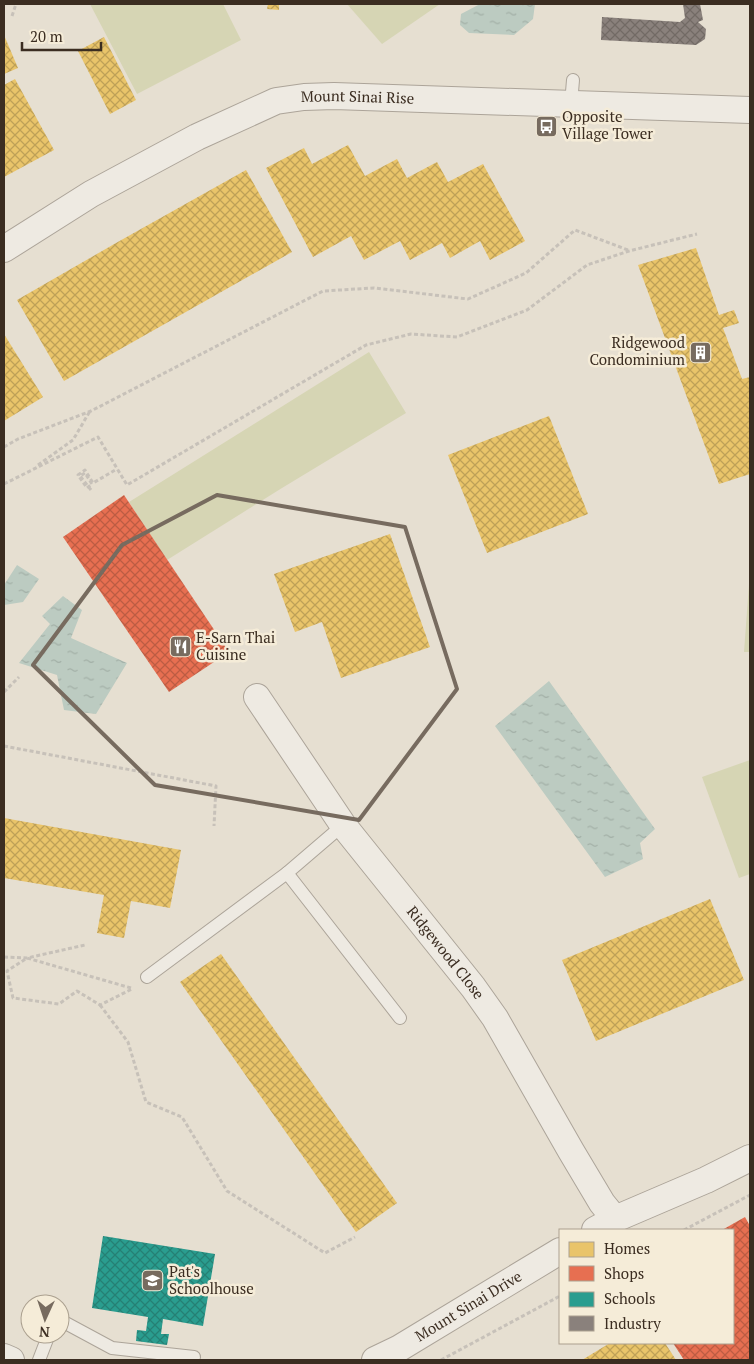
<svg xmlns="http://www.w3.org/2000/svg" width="754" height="1364" font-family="'PT Serif',serif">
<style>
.green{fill:#d6d5b4}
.water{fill:url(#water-ripples)}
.homes{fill:url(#homes-cross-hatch)}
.shops{fill:url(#shops-cross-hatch)}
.schools{fill:url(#schools-cross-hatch)}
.industry{fill:url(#industry-cross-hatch)}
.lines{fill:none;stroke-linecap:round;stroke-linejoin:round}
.service-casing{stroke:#aca499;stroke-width:14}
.minor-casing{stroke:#aca499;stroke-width:28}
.path{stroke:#c7c1b9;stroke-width:3;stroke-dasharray:4 2.5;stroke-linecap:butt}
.service{stroke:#eeeae2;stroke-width:12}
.minor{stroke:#eeeae2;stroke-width:26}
.marked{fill:none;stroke:#776b5f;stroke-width:4;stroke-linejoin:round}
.labels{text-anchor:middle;stroke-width:5;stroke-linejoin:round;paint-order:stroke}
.street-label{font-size:15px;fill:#3b2d21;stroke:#f5ecd8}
.poi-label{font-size:15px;fill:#3b2d21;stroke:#f5ecd8;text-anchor:start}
</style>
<defs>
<pattern id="water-ripples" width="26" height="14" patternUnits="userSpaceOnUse" patternTransform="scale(1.25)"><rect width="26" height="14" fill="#bccbc1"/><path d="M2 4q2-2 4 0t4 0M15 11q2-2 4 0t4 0" fill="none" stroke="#a2afa6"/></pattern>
<pattern id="homes-cross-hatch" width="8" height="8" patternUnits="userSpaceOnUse" patternTransform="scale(1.25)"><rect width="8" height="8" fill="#e9c46a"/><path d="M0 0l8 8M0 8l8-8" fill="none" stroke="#bea057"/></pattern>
<pattern id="shops-cross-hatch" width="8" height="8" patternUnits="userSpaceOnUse" patternTransform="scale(1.25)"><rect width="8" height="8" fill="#e76f51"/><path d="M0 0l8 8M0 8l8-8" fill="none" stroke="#bc5c43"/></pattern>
<pattern id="schools-cross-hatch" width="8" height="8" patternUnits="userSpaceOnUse" patternTransform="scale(1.25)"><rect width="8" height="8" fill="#2a9d8f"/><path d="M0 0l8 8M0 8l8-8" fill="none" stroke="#258074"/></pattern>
<pattern id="industry-cross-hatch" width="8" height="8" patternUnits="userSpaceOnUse" patternTransform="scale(1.25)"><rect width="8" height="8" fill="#8a817c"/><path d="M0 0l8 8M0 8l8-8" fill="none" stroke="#726a65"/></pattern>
</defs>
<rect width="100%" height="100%" fill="#e6dfd1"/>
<g class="green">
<polygon points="90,4 223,4 241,40 137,94"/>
<polygon points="347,4 440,4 382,44"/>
<polygon points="369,352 406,413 282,488 167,560 129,502"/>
<polygon points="750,571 750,652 744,652"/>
<polygon points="750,760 750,874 739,878 702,777"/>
</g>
<g class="water">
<polygon points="480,4 535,4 533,19 514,35 469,33 460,25 461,14"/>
<polygon points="17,565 39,579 23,602 4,605 4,585"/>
<polygon points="63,596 82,610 71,638 127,663 96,714 64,710 57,675 19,663 50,624 42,616"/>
<polygon points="549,681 655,829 640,843 643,859 605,877 495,726"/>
</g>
<g class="homes">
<polygon points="268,4 279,4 279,10 267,9"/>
<polygon points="4,35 18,68 4,74"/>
<polygon points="104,37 136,100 110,114 78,51"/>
<polygon points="15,79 54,150 4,177 4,85"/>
<polygon points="348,145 365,176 397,159 407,178 437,162 448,182 483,164 525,241 490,260 480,241 450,258 442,243 410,260 400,241 364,260 351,236 313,257 266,168 304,148 312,164"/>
<polygon points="246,170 292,252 64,381 17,300 116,243"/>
<polygon points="696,248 719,315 734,310 739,323 723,328 742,379 750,377 750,474 719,484 638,265"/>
<polygon points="4,334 43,397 4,421"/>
<polygon points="549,416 588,514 487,553 448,455"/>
<polygon points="390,534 430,647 341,678 322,622 295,632 274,574"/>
<polygon points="4,818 181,850 170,908 131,901 124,938 97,933 104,895 4,878"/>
<polygon points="710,899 744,980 596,1041 562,960"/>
<polygon points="221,954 397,1203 356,1232 180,982"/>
<polygon points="610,1343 665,1343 676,1360 582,1360"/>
</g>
<g class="shops">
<polygon points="124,495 229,652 169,692 63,537"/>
<polygon points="745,1217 750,1226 750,1360 684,1360 673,1343 733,1343 733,1230 722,1230"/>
</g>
<polygon class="schools" points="103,1236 215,1254 203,1326 163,1319 161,1334 169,1334 167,1345 136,1341 137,1330 146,1331 148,1317 92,1308"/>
<polygon class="industry" points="683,4 700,4 703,20 698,22 706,29 705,39 696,45 601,40 602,17 680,22 685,18"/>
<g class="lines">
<defs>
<g id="service">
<polyline points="571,104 573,80"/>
<polyline points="287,873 400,1018"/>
<polyline points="147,977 287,873 343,825"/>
<polyline points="60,1320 112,1348 194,1357"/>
<polyline points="39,1360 49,1334"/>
</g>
<g id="minor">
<path id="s1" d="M4,249L91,194L197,137L276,101L304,97L334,96L750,110"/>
<path id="s2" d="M257,697L343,825L473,987L495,1018L571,1151L602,1203L615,1219"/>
<polyline points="595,1230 615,1219 706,1180 750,1158"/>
<polyline points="4,1357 11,1360"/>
<path id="s3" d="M375,1360L398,1349L560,1251"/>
</g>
</defs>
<use href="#service" class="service-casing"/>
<use href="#minor" class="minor-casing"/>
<g class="path">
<polyline points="12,16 16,4"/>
<polyline points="4,447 18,439 91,411 323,291 374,288 468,299 526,273 575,230 628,250"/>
<polyline points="38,465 73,440 90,411"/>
<polyline points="4,484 98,437 127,485 366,345 411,334 457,337 527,310 587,265 629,251 697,234"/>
<polyline points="91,490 80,476 85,473 92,484 87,488 78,475 85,470 93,483 117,469"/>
<polyline points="4,692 19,677"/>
<polyline points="4,746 216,786 214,826"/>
<polyline points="4,957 27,958 85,945"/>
<polyline points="131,988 27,958 7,971 13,998 59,1004 77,991 100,1005 132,989"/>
<polyline points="100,1005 128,1042 146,1102 182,1117 227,1191 325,1253 355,1237"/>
<polyline points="684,1230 750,1195"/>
<polyline points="441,1360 560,1296"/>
</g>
<use href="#service" class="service"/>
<use href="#minor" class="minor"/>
</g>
<path class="marked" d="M217,495L405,527L457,689L359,820L155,785L33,665L122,545Z"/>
<defs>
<symbol id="bus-square" viewBox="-11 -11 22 22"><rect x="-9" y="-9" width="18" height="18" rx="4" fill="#776b5f" stroke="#f5ecd8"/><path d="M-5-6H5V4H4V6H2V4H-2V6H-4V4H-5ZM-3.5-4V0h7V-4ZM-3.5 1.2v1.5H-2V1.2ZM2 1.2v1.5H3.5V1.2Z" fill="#fff"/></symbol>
<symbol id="building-square" viewBox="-11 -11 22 22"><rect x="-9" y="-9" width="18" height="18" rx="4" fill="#776b5f" stroke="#f5ecd8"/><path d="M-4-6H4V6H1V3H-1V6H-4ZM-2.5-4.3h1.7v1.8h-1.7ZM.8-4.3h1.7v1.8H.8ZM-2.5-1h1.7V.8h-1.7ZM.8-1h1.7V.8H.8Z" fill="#fff"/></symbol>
<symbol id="restaurant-square" viewBox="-11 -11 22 22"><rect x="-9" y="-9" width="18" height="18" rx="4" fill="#776b5f" stroke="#f5ecd8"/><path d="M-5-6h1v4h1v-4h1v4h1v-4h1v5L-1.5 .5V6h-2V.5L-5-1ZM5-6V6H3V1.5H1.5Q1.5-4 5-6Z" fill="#fff"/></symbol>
<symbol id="school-square" viewBox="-11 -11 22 22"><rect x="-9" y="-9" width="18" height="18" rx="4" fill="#776b5f" stroke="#f5ecd8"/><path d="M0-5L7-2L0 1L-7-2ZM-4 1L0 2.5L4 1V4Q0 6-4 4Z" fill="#fff"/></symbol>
</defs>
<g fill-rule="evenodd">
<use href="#bus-square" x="534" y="114" width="25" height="25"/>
<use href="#building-square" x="688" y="340" width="25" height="25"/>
<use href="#restaurant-square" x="168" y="634" width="25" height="25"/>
<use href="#school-square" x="140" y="1268" width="25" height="25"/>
</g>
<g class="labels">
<g class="street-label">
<text dy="5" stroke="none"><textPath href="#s1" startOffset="392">Mount Sinai Rise</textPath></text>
<text dy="5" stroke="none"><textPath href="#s2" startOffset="318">Ridgewood Close</textPath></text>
<text dy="5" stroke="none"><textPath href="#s3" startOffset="108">Mount Sinai Drive</textPath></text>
</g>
<g class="poi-label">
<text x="562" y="122">Opposite<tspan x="562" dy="17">Village Tower</tspan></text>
<text x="685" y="348" text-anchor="end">Ridgewood<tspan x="685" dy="17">Condominium</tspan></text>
<text x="196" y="643">E-Sarn Thai<tspan x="196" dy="17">Cuisine</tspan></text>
<text x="169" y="1277">Pat's<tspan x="169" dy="17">Schoolhouse</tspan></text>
</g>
</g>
<rect width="754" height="1364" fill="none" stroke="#3b2d21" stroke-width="10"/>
<rect x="559" y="1229" width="175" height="115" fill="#f5ecd8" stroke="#aba08f"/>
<rect x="569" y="1242" width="25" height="15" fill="#e9c46a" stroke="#aba08f"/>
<text x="604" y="1254" font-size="15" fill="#3b2d21">Homes</text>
<rect x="569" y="1266" width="25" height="15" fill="#e76f51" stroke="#aba08f"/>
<text x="604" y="1279" font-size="15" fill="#3b2d21">Shops</text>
<rect x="569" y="1292" width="25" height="15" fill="#2a9d8f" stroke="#aba08f"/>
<text x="604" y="1304" font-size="15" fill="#3b2d21">Schools</text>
<rect x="569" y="1316" width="25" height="15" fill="#8a817c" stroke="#aba08f"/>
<text x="604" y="1329" font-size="15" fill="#3b2d21">Industry</text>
<g transform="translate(45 1319) rotate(183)"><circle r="24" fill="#f5ecd8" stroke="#aba08f"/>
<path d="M0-4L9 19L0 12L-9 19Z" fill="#776b5f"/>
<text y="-8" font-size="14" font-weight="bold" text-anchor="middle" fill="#3b2d21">N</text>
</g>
<path d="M22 42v8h79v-8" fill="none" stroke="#3b2d21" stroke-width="2.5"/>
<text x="30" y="42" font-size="15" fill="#3b2d21" stroke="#f5ecd8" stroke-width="4" paint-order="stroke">20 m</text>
</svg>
